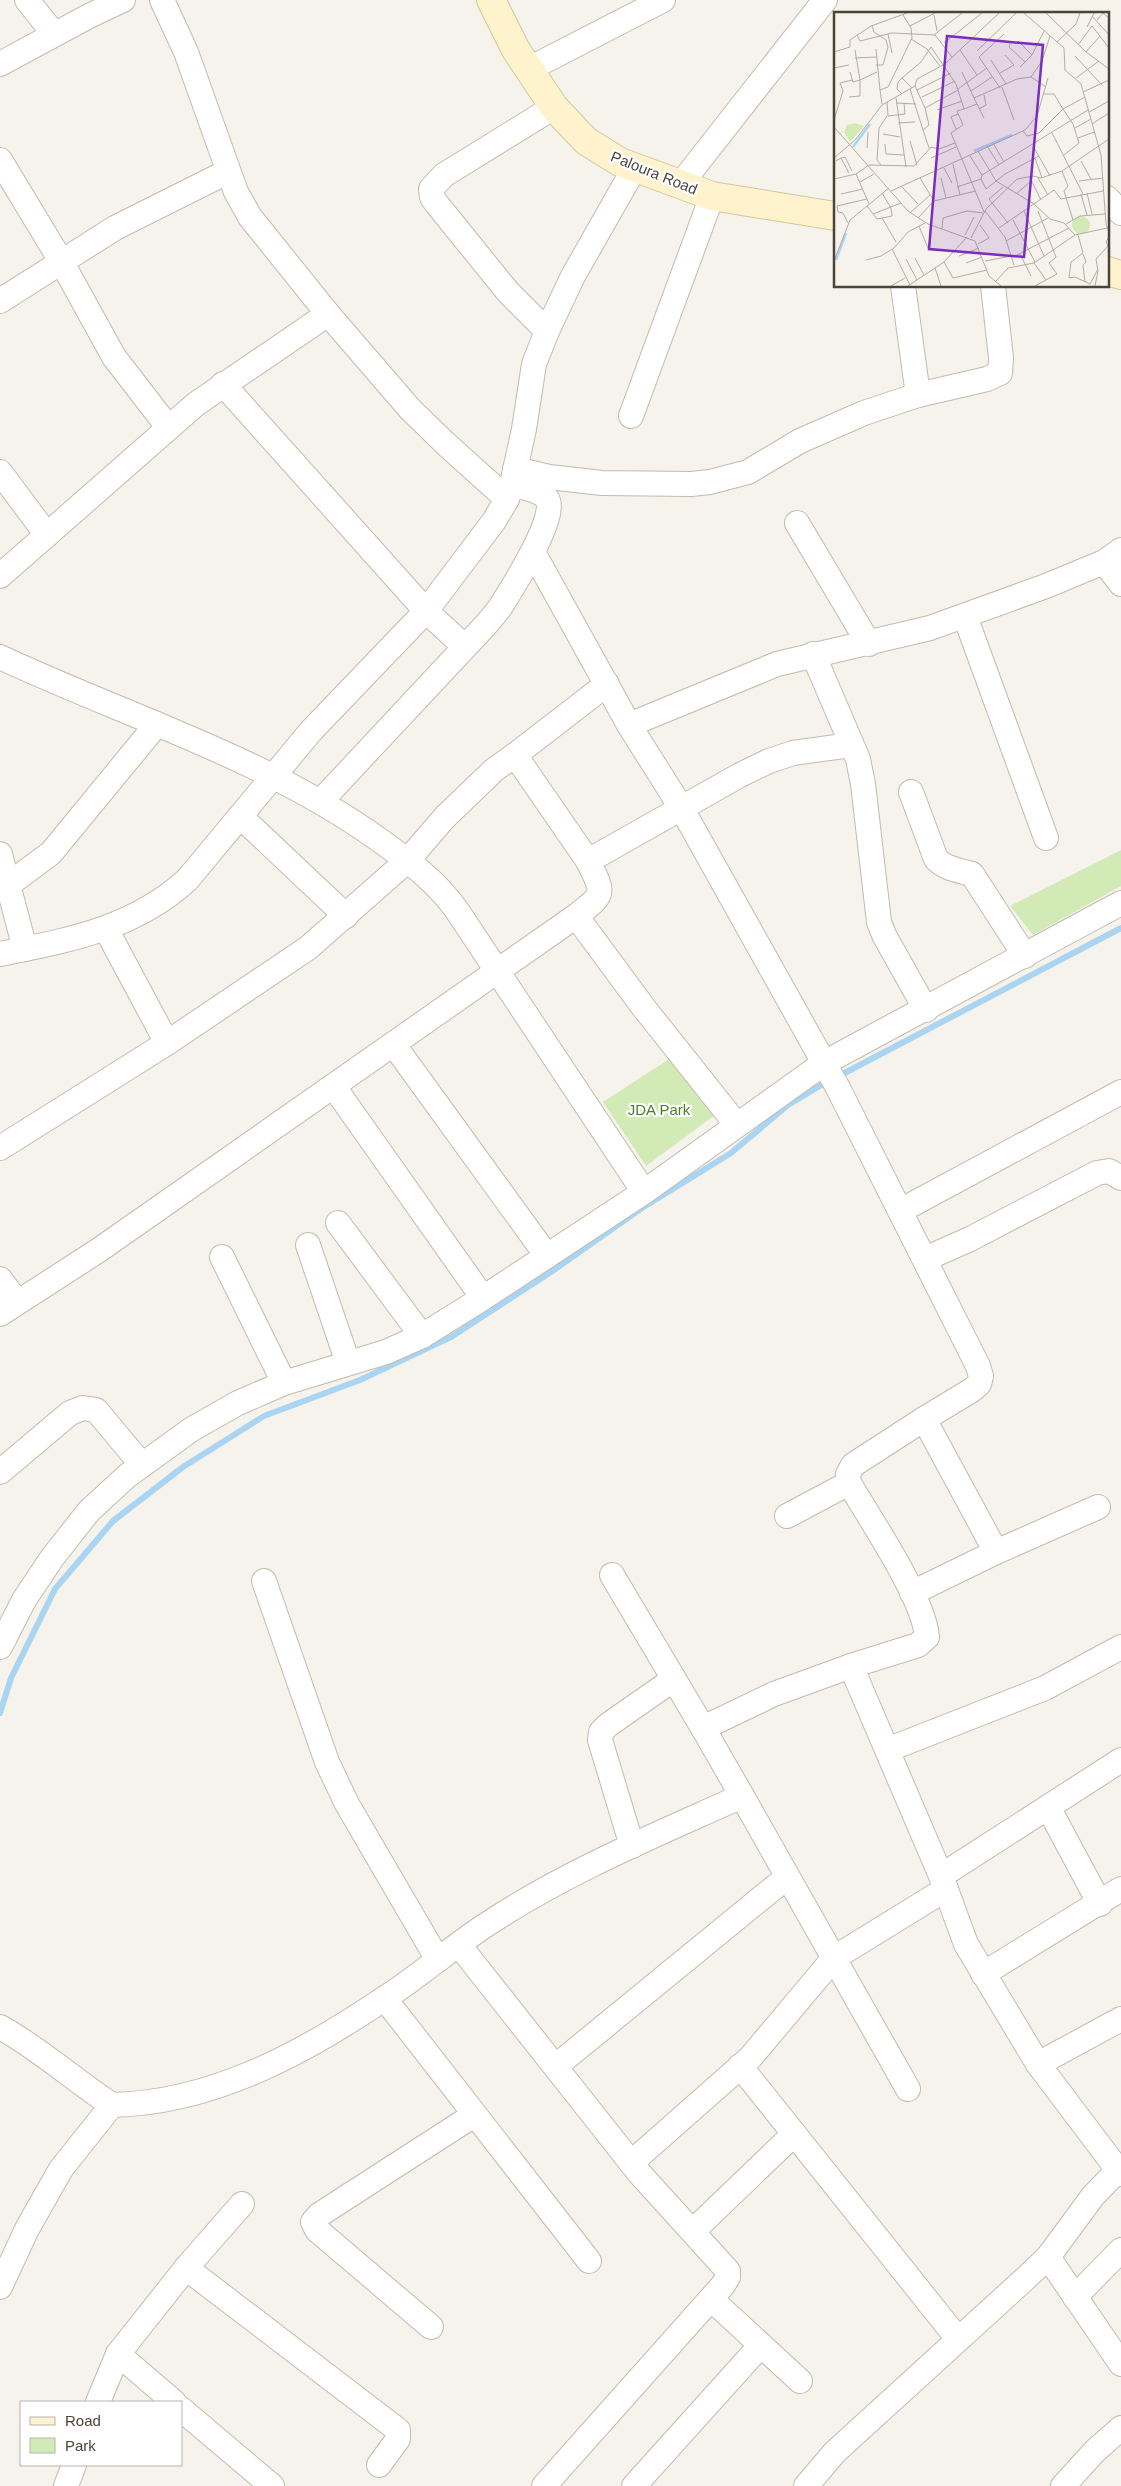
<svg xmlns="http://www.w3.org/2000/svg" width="1121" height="2486" font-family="Arial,sans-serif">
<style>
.green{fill:#d2eab5}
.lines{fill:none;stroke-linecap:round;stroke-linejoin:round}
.stream{stroke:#a9d4f2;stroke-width:6}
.street-casing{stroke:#c2bbae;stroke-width:26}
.secondary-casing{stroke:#d6c79b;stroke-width:30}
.street{stroke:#fff;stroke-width:24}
.secondary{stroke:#fff3cd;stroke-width:28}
.labels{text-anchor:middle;stroke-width:4.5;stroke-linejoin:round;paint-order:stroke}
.street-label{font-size:15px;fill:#4b4439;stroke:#fff}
.park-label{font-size:15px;fill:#4a7f2a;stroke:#fff}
.inset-river{fill:none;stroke:#a9d4f2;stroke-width:2.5}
.inset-road{fill:none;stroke:#b2ada4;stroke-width:1}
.view{fill:#7b2cbf;fill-opacity:0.15;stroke:#7b2cbf;stroke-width:2.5}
.inset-edge{fill:none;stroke:#4b4439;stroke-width:2.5}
</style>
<rect width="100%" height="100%" fill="#f6f3ec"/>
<g class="green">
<polygon points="1121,850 1121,886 1033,935 1010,906"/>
<polygon points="677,1054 719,1112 646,1166 603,1102"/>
</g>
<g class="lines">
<g class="stream">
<polyline points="837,1077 1121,928"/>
<polyline points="0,1713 11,1678 55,1589 113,1521 183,1467 264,1416 360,1380 451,1337 551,1272 642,1208 731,1153 788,1105 828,1081"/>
</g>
<defs>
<g id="street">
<polyline points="27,0 54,34"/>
<polyline points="162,0 186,52 236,192 250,217 328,314 410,409 446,444 507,499"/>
<polyline points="0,64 89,16 123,0"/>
<polyline points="529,69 663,0"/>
<polyline points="0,160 61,261 114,357 168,427"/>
<polyline points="680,185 825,0"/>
<polyline points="1107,198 1121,213"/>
<polyline points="903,286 918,395"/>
<polyline points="0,301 115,228 227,172"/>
<polyline points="547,331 508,292 436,203 432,197 431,189 444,175 554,107"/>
<polyline points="223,384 426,611 465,647 321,801"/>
<polyline points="631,416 712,196"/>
<polyline points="515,469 549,477 602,483 691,484 710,482 748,472 800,441 864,413 918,395 987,379 1000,373 1001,358 993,286"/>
<polyline points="0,472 47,535"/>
<polyline points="797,523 869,644"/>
<path d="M533,552L629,725L682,809L838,1088L978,1366L981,1376L979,1384L972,1390L924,1419L853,1465L848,1474L849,1483C870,1519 924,1598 927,1637L918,1645L851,1666L941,1876L966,1944L1038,2064L1121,2174"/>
<polyline points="1104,562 1121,584"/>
<polyline points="0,576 196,404 328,314"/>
<polyline points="965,616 1046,838"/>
<path d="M465,647C477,634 491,621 501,606C511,590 559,515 547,499C541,490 521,487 512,484"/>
<polyline points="813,654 858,759 863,784 879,922 884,935 926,1010"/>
<path d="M0,657C126,716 263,757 378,839C407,860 434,879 456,909L644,1192"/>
<polyline points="629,725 777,664 930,628 1046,586 1104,562 1121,550"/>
<polyline points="515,755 607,684"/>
<path d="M911,792L936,859C946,869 958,870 972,874L1025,956"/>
<polyline points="240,816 346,916"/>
<polyline points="0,854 25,949"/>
<path d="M588,861C604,894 606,893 576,916L644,1008L737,1125"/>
<polyline points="8,885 51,853 157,724"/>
<polyline points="106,929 167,1043"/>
<path d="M0,954C69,940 133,929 187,880L311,731L426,611L494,521L507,499L512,484L524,429L534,364L547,331L573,276L635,167"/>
<polyline points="394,1045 547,1256"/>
<polyline points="334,1087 483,1298"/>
<polyline points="0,1148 167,1043 308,948 408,860 445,817 494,770 515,755 588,861 740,775 769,761 793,753 851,745"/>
<polyline points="900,1211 1121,1092"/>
<polyline points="338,1223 422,1336"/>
<polyline points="308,1245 348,1363"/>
<polyline points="222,1257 284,1383"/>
<polyline points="925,1259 970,1239 1097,1173 1109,1171 1121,1178"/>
<polyline points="0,1279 17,1302"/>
<polyline points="0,1314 99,1250 576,916"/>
<polyline points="0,1472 70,1413 83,1408 96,1410 142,1465"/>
<polyline points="787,1516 849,1483"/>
<polyline points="996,1552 1098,1507"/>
<polyline points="612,1575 703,1728"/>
<polyline points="264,1581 327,1762 347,1804 438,1960"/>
<polyline points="912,1593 996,1552 924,1419"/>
<polyline points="0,1647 24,1600 52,1558 89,1511 127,1476 192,1429 238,1403 284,1383 386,1352 422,1336 483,1298 644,1192 824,1063 1121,903"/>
<polyline points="887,1750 1045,1688 1121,1647"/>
<polyline points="742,1796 908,2089"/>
<polyline points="1048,1807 1100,1904"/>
<polyline points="632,1846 600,1740 601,1732 608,1725 674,1679"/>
<polyline points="941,1876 1121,1760"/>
<polyline points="459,1945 640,2174 728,2271 728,2277 723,2285 544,2486"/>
<polyline points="983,1974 1121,1889"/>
<polyline points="385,1999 589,2261"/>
<path d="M0,2027C40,2049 74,2080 112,2105L61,2169L27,2229L0,2287"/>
<polyline points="1038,2064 1121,2019"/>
<polyline points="556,2066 787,1877"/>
<polyline points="740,2066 958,2339"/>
<path d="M112,2105C212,2103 304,2053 385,1998C421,1975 453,1946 489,1923C568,1871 656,1835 742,1796L703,1728L774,1694L851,1666"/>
<polyline points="631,2163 750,2058 834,1958 946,1889"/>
<polyline points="693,2231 794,2134"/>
<polyline points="1048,2257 1121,2364"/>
<polyline points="186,2268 398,2430 398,2439 379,2465"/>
<polyline points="1075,2297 1121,2250"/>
<polyline points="711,2299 800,2381"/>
<polyline points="431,2327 317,2230 313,2222 319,2215 474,2115"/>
<polyline points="118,2354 174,2402"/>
<polyline points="98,2402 118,2354 186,2268 242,2204"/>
<polyline points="181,2409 272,2486"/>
<polyline points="66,2486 74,2465"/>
<polyline points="634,2486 761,2345"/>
<polyline points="806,2486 835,2452 1027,2277 1048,2257 1093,2196 1121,2167"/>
<polyline points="1063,2486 1095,2451 1121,2428"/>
</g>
<g id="secondary">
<polyline points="491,0 516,50 554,107 586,141 620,162 712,196 835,216"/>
<polyline points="1107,271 1121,275"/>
</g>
</defs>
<use href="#street" class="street-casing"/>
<use href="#secondary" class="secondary-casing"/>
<use href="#street" class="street"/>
<use href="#secondary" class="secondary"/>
</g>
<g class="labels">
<g class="street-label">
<text transform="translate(654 173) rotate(22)" y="5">Paloura Road</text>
</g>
<g class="park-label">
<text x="659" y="1115">JDA Park</text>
</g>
</g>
<g transform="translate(834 12)">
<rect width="275" height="275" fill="#f6f3ec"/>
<path d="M21,111L30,114L16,130L10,120L13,113ZM238 213a9 9 0 1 1 18 0a9 9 0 1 1-18 0Z" fill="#d2eab5"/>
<path class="inset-river" d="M19,135L36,112M140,139L178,123M2,248L12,221"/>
<path class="inset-road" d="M190,1L230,36L231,58L247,72L267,143L272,212L275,220M212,1L252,40L275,57M100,3L103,19M258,4L275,23M263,8L269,1L275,6M38,14L40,20L52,28L54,35L49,53H42M76,14L101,1M253,15L260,1M54,22L58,41M23,23L26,29L58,21L101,23L118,45M100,23L128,1M77,27L93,37L106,54M184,29L198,43M223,30L242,12L246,1M110,31L148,1M176,32L175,35L191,50M244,33L258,14L275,36M42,37L46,78M21,38L26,68L43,60M126,38L143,63M143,39L182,1M0,40L16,35V28L37,14L73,1M252,40L266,24M241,44L268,73M21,46L42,45M157,48L172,72M186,55L198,43L210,19M0,56L15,53M128,60L140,86M166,61L180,53L171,43M242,66L265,49M81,74L91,96M168,75L180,108M212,75L197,65L208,49L216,24M78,76L68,66L87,50L97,35L122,72L130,97L123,99L129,113L117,121L150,200M166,76L145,45L170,22M76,77L89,118M124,77L153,56M83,78L117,61M137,79L158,65M249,80L275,68M68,82L63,77L64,70L68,66M210,82H220L229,97L251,85M15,85L26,84V68L19,70L16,60M88,85L121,69M62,86L72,155M53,90L54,104L71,102L70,91M62,91L82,92M48,92L46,78L54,75L78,26L77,16L69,3M143,92L150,106M130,97L143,92L140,86L183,67L197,65M145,97L152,93L150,83M103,98L128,89M255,100L275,89M0,108L9,79L6,71L18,68M64,111L81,110M258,112L275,101M0,115L74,199L94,212L141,229L155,264L167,274M241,116L257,107M122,117L117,105L124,102M189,119L193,124L205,121L229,97L239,112L245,131L230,143M218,121L249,182M49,122L66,125M244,126L260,120M76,129L83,153M159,131L170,150M51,132L52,142L70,143M153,134L165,153M199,134L216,164M33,136L34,120M95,136L89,118L95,113L91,96L124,78M144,139L162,169L200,192L216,207L230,211L241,223M136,144L148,163L147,167M0,146L22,127L48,93L81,74L83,67L111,52L165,1M7,146L11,145L18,159M97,146L122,135M201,146L208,166M2,149L7,146L15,161M247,149L257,167M119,152L126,183M47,153L43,148L45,116L53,104M110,156L118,171M228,159L234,174L230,179L239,208M22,162L35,192M148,163L254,98M195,164L207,188M86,166L100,189M107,166L112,186M204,166L214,183M0,167L22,162L35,153L80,154L97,135L105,137L121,131M245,169L269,166M26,170L40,162M68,175L84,192M123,175L147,167L152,177L171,162L205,144M169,175L155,187L174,211M57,179L191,118L203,104L214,66M253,181L258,202M7,182L29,177M182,182L196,170M247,182L253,203M33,194L43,207L58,204L57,196L48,181M151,199L171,225L180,253M190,199L210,244M77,200L96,183M39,202L67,191M48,206L62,230M84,206L100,189L142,179M179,208L201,250M14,211L9,201L4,200L3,194L33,187M232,212L246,204L271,202M85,214L94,236M165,216L220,178L227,187L269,179M108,217L109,206L133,199L149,201M131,223L140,205M244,223L249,241L237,250L235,266L241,265L256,272L264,257M137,226L152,197L183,167L199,164L207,166L228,159L275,127M172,229L214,206M144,232L155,226L146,213M58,237L76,273M186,242L197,264M249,242L252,250L249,253L251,270M125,244L145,236M81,246L90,263M72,247L83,268M32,248L47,244L60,236L74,220L91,211M0,249L16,208L55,176M151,249L183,243L235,216M110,250L119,266L153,258M132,251L148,245M200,251L212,268M101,256L107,274M162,269L174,256L200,251L241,223L273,216M57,274L71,266M74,274L110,250L133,225M201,274L223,262L215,251L222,245L204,199M261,274L264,259L262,247L274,234L272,230L275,225"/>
<path class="view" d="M113,24L209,33L190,245L95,237Z"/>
<rect width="275" height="275" class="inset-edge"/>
</g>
<rect x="20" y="2401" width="162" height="65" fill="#ffffff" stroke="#b7b4b0"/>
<rect x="30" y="2417" width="25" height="8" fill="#fff3cd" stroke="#b7b4b0"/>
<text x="65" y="2426" font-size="15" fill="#4b4439">Road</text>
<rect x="30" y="2438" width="25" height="15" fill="#d2eab5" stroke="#b7b4b0"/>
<text x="65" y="2451" font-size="15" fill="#4b4439">Park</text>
</svg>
